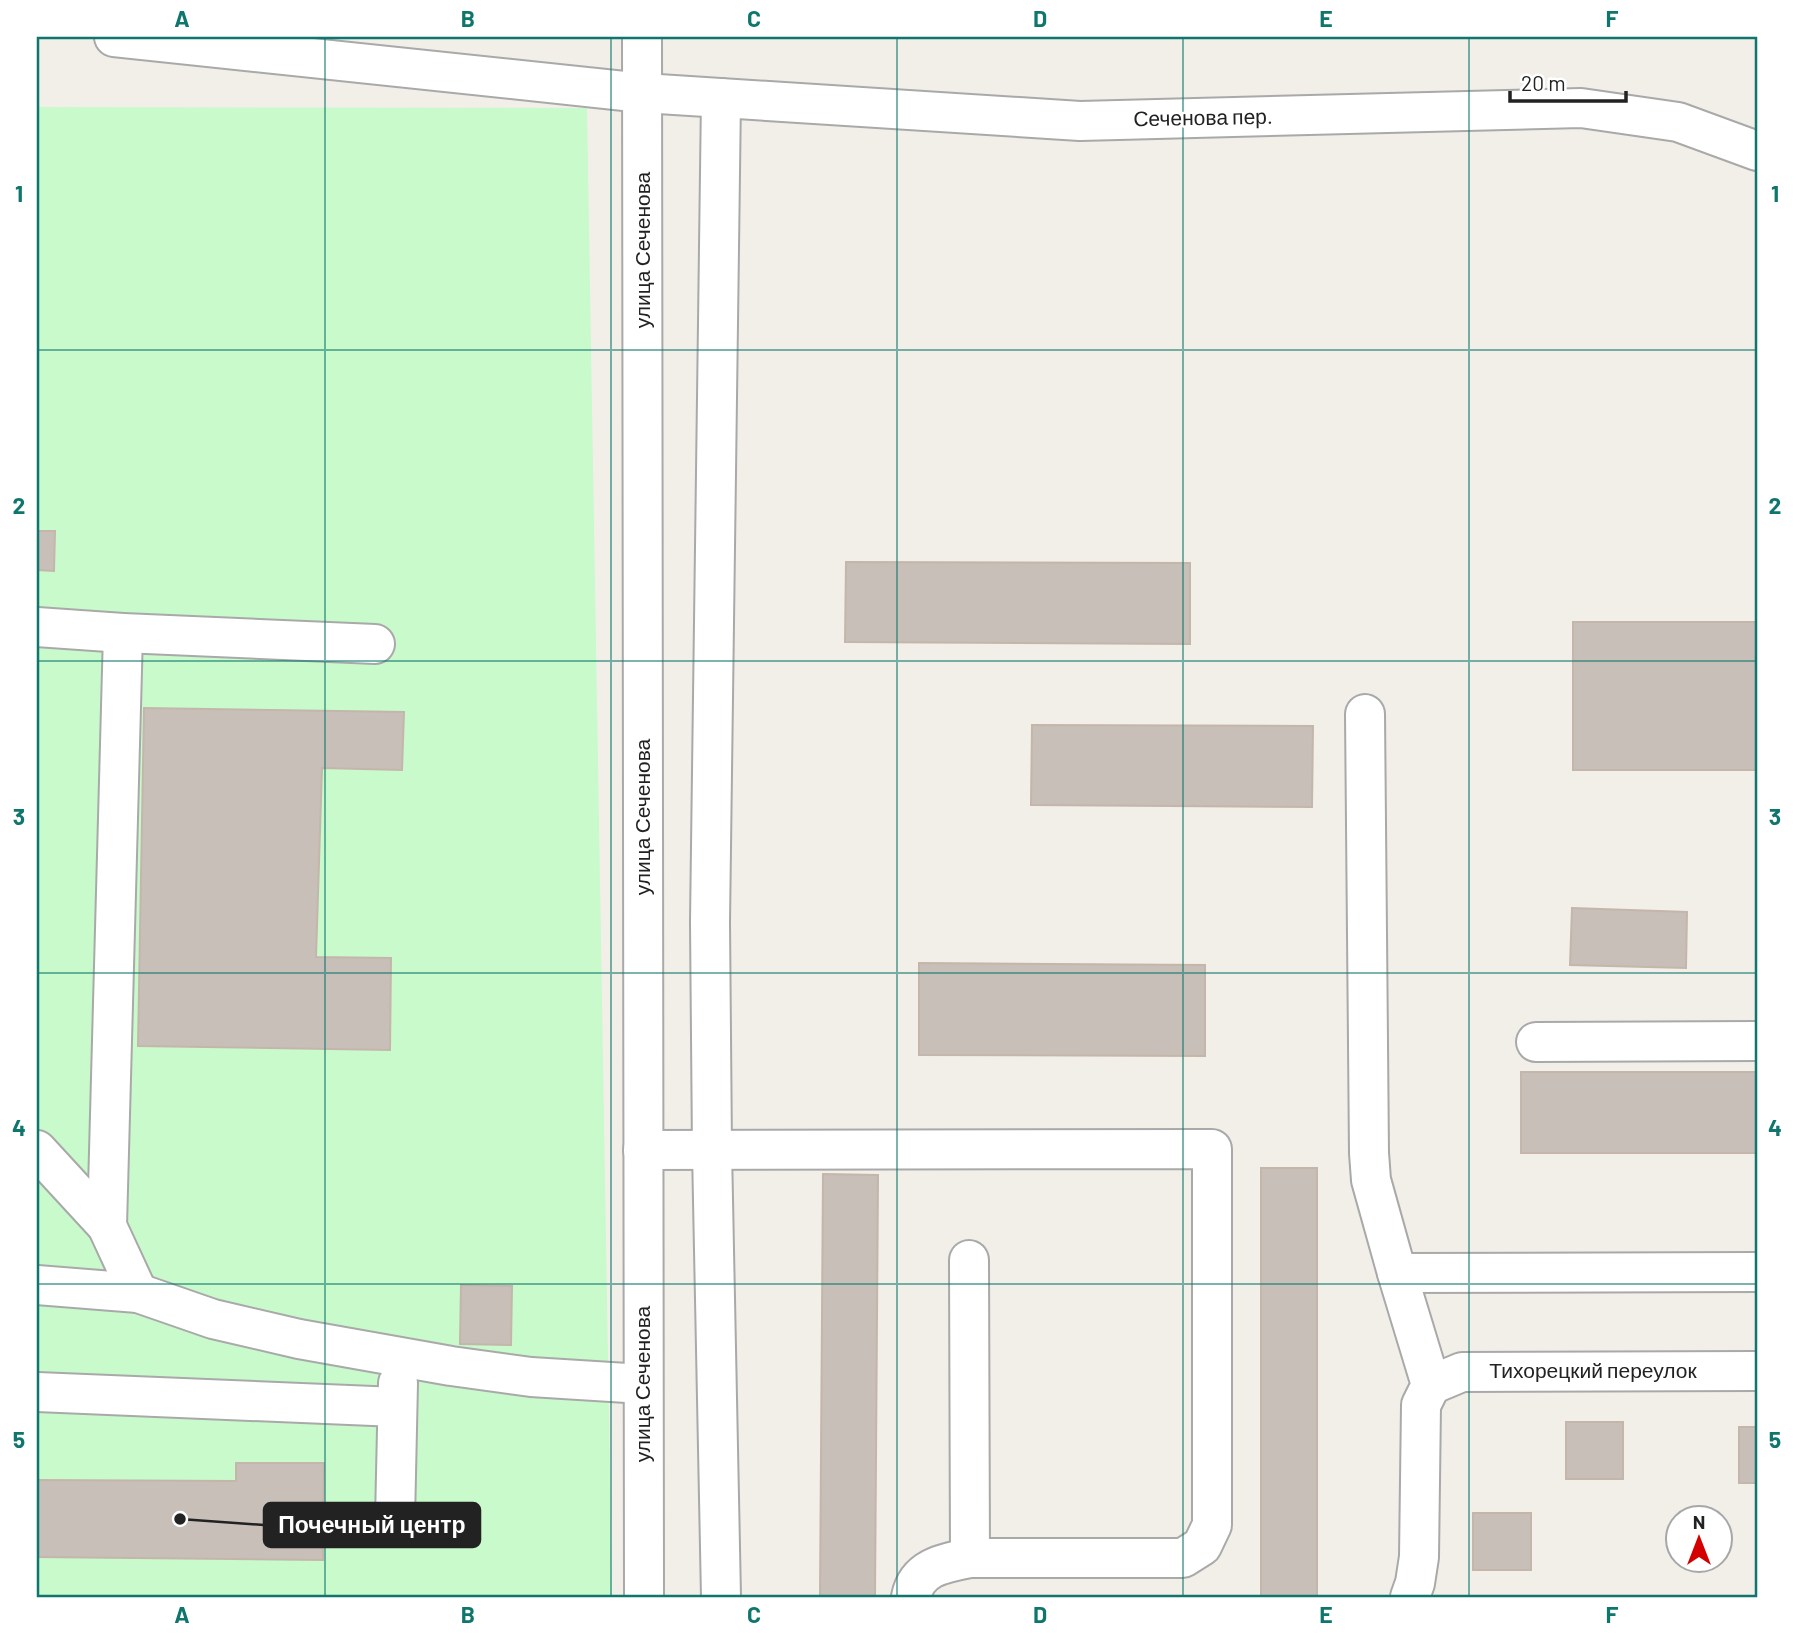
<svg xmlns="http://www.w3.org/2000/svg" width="1794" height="1634" font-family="Barlow,sans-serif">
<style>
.park{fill:#c8facc}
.building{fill:#c7bfb8;stroke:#c4b6ab;stroke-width:2}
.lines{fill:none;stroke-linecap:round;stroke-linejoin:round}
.minor-casing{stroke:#a9a9a9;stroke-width:42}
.minor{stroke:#fff;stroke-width:38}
.grid{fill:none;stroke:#0f766e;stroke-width:2;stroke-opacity:0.55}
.labels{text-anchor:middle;stroke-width:5;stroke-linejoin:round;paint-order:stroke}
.street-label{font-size:21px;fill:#222;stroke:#fff}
.leader{fill:none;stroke:#222;stroke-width:2.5}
.callout-dot{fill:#222;stroke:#fff;stroke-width:2.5}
.callout{fill:#222;stroke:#222;stroke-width:2.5}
.callout-label{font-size:23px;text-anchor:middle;font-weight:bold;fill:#fff}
.neatline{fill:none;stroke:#0f766e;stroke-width:2.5}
.grid-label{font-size:23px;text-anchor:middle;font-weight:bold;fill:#0f766e}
</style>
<rect width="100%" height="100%" fill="#f2efe9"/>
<polygon class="park" points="37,107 587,108 612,1597 37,1597"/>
<g class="building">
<polygon points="37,531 55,531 54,571 37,570"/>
<polygon points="846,562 1190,563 1190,644 845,642"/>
<rect x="1573" y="622" width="184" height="148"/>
<polygon points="144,708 404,712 402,770 322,768 316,957 391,958 390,1050 138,1046"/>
<polygon points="1032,725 1313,726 1312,807 1031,805"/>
<polygon points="1572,908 1687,912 1686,968 1570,965"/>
<polygon points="919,963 1205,965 1205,1056 919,1055"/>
<rect x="1521" y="1072" width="236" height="81"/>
<rect x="1261" y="1168" width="56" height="429"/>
<polygon points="823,1174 878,1175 875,1597 820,1597"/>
<polygon points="461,1285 512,1286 511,1345 460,1344"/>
<rect x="1566" y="1422" width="57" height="57"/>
<rect x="1739" y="1427" width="18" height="56"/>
<polygon points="236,1463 324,1463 323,1560 37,1557 37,1480 236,1481"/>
<rect x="1473" y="1513" width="58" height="57"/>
</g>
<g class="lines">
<defs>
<g id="minor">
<polyline points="114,37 643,93 1080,121 1581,108 1678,122 1757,151"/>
<polyline points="642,37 644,1597"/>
<polyline points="37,627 123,633 375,644"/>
<polyline points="123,633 107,1226 138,1293"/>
<polyline points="1365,714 1369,1153 1371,1180 1397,1273 1431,1385 1421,1405 1419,1557 1415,1583 1410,1597"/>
<polyline points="1536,1042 1757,1041"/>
<polyline points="37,1150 107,1226"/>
<path d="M643,1150L1212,1149V1525L1202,1546L1183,1558H970C944,1563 917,1567 911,1597"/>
<polyline points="969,1260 970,1558"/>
<polyline points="1397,1273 1757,1272"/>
<polyline points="37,1285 138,1293 213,1319 299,1339 451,1366 531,1377 643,1384"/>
<polyline points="1431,1385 1462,1372 1757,1371"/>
<polyline points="37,1392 397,1407"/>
<polyline points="395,1520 398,1383"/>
<polyline points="721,1597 712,1150 710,922 721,98"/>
</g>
</defs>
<use href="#minor" class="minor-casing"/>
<use href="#minor" class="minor"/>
</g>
<path class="grid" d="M325,37V1597M611,37V1597M897,37V1597M1183,37V1597M1469,37V1597M37,350H1757M37,661H1757M37,973H1757M37,1284H1757"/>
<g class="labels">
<g class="street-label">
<text transform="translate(1203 118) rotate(-1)" y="7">Сеченова пер.</text>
<text transform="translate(643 250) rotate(-90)" y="7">улица Сеченова</text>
<text transform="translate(643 817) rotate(-90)" y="7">улица Сеченова</text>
<text x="1593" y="1378">Тихорецкий переулок</text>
<text transform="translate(643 1384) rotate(-90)" y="7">улица Сеченова</text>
</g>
</g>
<path class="leader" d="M180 1519L264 1525"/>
<circle class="callout-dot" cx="180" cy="1519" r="7"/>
<rect class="callout" x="264" y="1503" width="216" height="44" rx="7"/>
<g class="callout-label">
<text x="372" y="1533">Почечный центр</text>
</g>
<rect width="1794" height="1634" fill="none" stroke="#ffffff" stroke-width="77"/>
<g transform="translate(1699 1539)"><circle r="33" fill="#ffffff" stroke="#a7a7a7" stroke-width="2"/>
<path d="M0-5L12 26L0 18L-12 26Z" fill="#d40000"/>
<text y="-10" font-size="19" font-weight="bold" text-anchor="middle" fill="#222222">N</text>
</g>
<path d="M1510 91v10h116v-10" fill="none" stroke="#222222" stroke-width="3.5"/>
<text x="1521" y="91" font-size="21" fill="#222222" stroke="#ffffff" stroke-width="5" paint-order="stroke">20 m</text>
<rect x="38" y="38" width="1718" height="1558" class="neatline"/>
<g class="grid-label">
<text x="182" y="27">A</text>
<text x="468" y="27">B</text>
<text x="754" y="27">C</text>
<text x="1040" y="27">D</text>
<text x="1326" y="27">E</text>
<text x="1612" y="27">F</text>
<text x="19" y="202">1</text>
<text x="1775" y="202">1</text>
<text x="19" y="514">2</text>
<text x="1775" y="514">2</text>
<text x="19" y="825">3</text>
<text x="1775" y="825">3</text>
<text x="19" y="1136">4</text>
<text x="1775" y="1136">4</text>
<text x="19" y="1448">5</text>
<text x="1775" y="1448">5</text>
<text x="182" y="1623">A</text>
<text x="468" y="1623">B</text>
<text x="754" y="1623">C</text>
<text x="1040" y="1623">D</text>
<text x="1326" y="1623">E</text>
<text x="1612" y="1623">F</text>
</g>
</svg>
